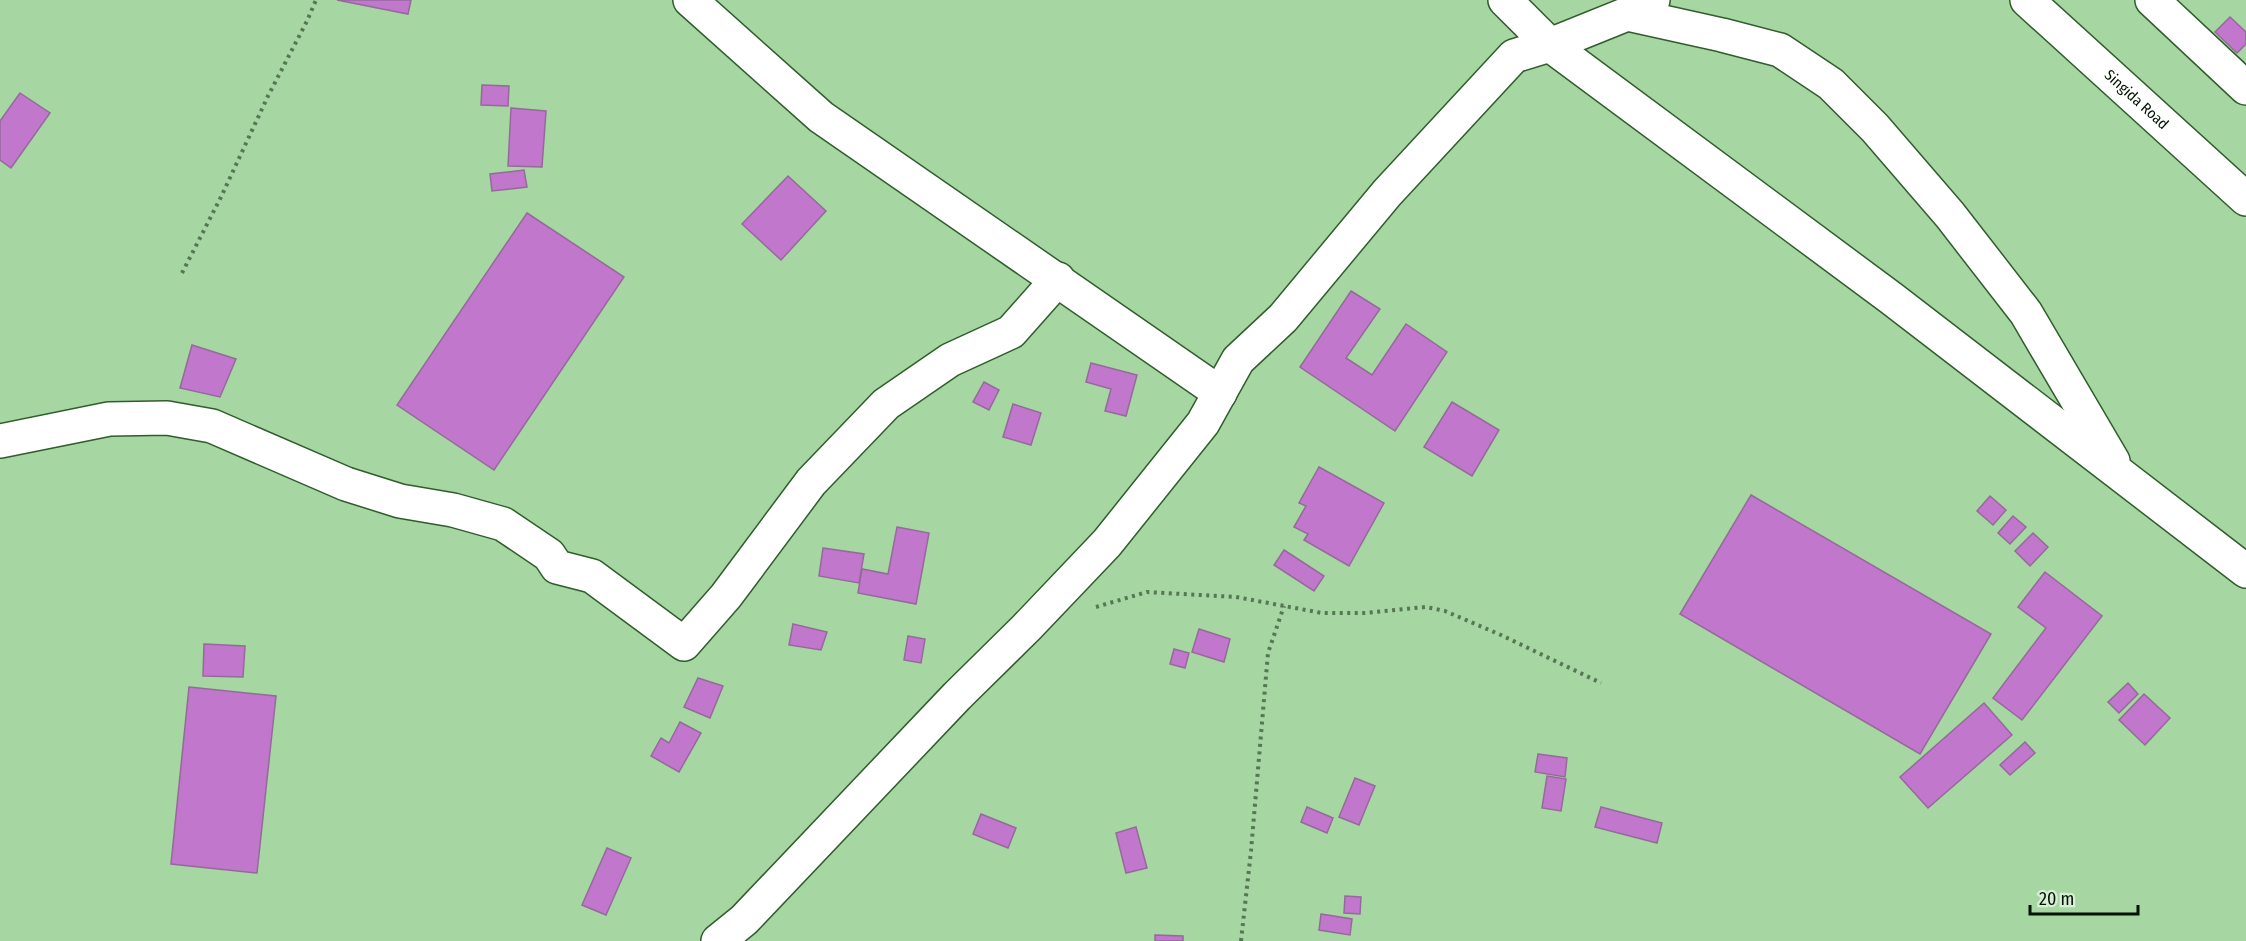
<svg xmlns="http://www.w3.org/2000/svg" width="2246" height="941" font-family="'Fira Sans Condensed',sans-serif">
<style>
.building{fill:#c177cc;stroke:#956a9b;stroke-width:1.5}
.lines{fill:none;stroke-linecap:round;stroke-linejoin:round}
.minor-casing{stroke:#315c2e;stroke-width:36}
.highway-casing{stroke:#315c2e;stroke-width:36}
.path{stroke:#567754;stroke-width:4;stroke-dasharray:3 4.5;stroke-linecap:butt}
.minor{stroke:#fff;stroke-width:33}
.highway{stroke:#fff;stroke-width:33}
.labels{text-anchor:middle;stroke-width:4.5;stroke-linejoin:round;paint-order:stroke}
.street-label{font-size:15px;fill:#031303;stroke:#d7efd4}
</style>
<rect width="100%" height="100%" fill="#a6d6a1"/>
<g class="building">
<polygon points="337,0 411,0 408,14"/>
<polygon points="2230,17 2246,32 2246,44 2237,53 2215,32"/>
<polygon points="482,85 509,86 508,106 481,105"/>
<polygon points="20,93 50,113 11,168 0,160 0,121"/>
<polygon points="511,108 546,111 542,167 508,166"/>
<polygon points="524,170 527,187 492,191 490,174"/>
<polygon points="788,176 826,211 781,260 742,224"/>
<polygon points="527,213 624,277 494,470 397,405"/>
<polygon points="1351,291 1380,309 1346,358 1372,375 1406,324 1447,352 1395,431 1300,367"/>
<polygon points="192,345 236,359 220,397 180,388"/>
<polygon points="1091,363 1137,375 1126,416 1105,411 1111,389 1086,382"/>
<polygon points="984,382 999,390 989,410 973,402"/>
<polygon points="1452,402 1499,430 1472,476 1424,447"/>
<polygon points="1013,404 1041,413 1031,445 1003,437"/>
<polygon points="1319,467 1384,503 1349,566 1304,540 1308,534 1294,527 1306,506 1299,503"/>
<polygon points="1751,495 1991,634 1920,754 1680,614"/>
<polygon points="1990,496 2006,510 1993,525 1977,511"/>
<polygon points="2013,516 2026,527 2010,544 1998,533"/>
<polygon points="897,527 929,533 916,604 858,593 862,569 888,574"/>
<polygon points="2033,533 2048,547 2030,566 2015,551"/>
<polygon points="823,548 864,554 859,583 819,576"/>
<polygon points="1284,550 1324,576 1314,591 1274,565"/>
<polygon points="2045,572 2102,616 2022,720 1993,698 2046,628 2018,607"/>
<polygon points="793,624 827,632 821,650 789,645"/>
<polygon points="1199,629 1230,639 1224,662 1192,652"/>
<polygon points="908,636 925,639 921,663 904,660"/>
<polygon points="204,644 245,646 243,677 203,676"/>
<polygon points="1174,649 1189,653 1185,668 1170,664"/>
<polygon points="698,678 723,686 710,718 684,707"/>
<polygon points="2128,683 2138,694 2119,713 2108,702"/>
<polygon points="189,687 276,696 257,873 171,864"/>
<polygon points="2144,694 2170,718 2145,745 2119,720"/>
<polygon points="1984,703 2012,735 1928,808 1900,777"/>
<polygon points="680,722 701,733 679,772 651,756 661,738 669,743"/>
<polygon points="2025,742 2035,753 2010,775 2000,765"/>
<polygon points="1538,754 1567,758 1565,777 1535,772"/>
<polygon points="1547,776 1566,779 1561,811 1542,808"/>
<polygon points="1355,778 1375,786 1359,825 1339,817"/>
<polygon points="1307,807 1333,818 1327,833 1301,822"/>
<polygon points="1601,807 1662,823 1657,843 1595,827"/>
<polygon points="981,814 1016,828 1008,848 973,834"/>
<polygon points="1136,827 1147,868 1126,873 1116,833"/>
<polygon points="607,848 631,858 606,915 582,905"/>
<polygon points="1345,896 1361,897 1360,914 1344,913"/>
<polygon points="1321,914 1352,919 1350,935 1319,930"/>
<polygon points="1155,935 1183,936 1183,941 1155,941"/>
</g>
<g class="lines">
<defs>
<g id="minor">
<polyline points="690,0 821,117 1220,393"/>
<polyline points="1505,0 1550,45 1891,298 2246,571"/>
<polyline points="2152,0 2246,88"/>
<polyline points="1627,14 1722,35 1780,50 1831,84 1875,128 1950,215 2026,313 2113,461"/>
<polyline points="0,441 109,419 167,418 212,426 346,484 400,501 453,510 503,524 549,555 557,567 592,576 684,644 726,596 811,482 886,404 950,360 1011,332 1058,279"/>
<polyline points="718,941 744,920 957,696 1026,628 1107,543 1203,423 1238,360 1283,318 1387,193 1514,56 1550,45 1627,14 1653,0"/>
</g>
<g id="highway">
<path id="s1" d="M2027,0L2246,199"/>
</g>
</defs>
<use href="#minor" class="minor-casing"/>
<use href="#highway" class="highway-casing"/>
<g class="path">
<polyline points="182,273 221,197 268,96 307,21 316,0"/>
<polyline points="1096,607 1147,592 1236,597 1322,613 1364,613 1426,607 1445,611 1501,635 1601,683"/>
<polyline points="1241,941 1251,851 1268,653 1284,606"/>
</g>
<use href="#minor" class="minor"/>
<use href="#highway" class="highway"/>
</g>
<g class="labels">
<g class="street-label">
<text dy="5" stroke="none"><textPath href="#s1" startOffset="148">Singida Road</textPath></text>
</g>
</g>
<path d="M2030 905v9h108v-9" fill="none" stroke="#031303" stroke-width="3"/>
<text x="2039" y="905" font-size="18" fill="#031303" stroke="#d7efd4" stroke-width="4.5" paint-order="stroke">20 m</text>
</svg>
